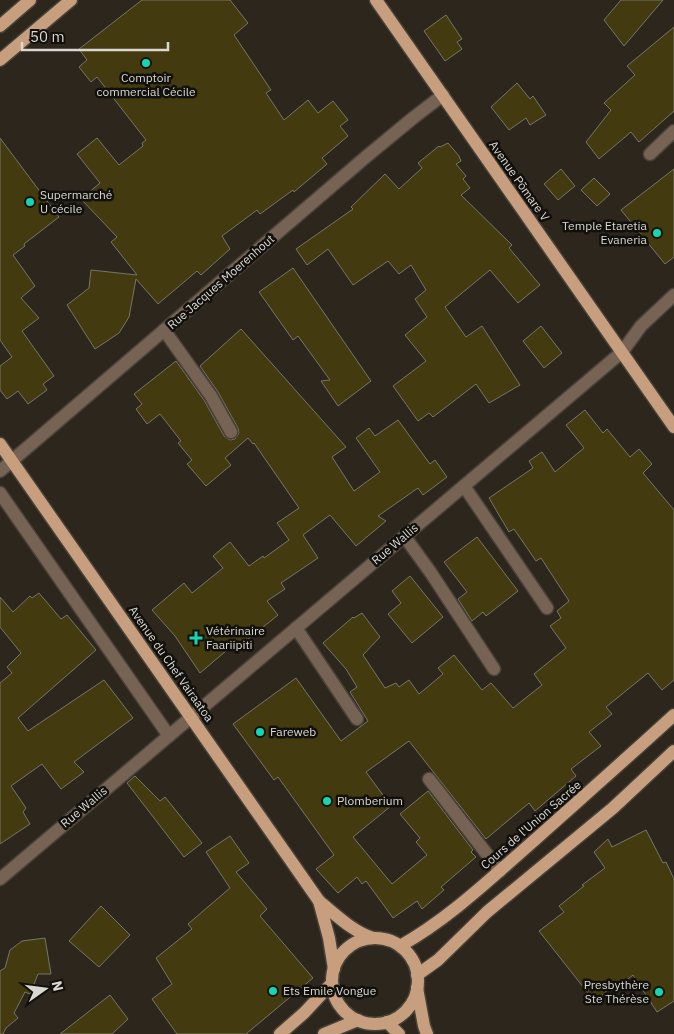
<svg xmlns="http://www.w3.org/2000/svg" width="674" height="1034" font-family="'IBM Plex Sans',sans-serif">
	<style>
		.building { fill: #433b0f; stroke: #777569 }
		.lines { fill: none; stroke-linecap: round; stroke-linejoin: round }
		.minor-casing { stroke: #48423a; stroke-width: 15 }
		.major-casing { stroke: #48423a; stroke-width: 15 }
		.minor { stroke: #776353; stroke-width: 12 }
		.major { stroke: #c89f7e; stroke-width: 12 }
		.poi-dot { fill: #16d5b3; stroke: #12100c; stroke-width: 2 }
		.labels { text-anchor: middle; stroke-width: 5; stroke-linejoin: round; paint-order: stroke }
		.poi-label { font-size: 12px; fill: #dbd8d2; stroke: #12100c; text-anchor: start }
		.street-label { font-size: 12px; fill: #dbd8d2; stroke: #12100c }
	</style>
	<rect width="100%" height="100%" fill="#2c261d"/>
	<g class="building">
		<polygon points="142,0 230,0 248,23 234,35 271,90 266,93 284,120 308,100 318,113 333,101 348,120 340,126 348,136 322,158 327,164 294,192 293,190 260,214 257,210 222,236 230,249 201,275 197,271 158,304 136,279 129,317 119,333 95,349 67,305 89,288 91,270 137,275 111,242 117,237 81,199 100,183 77,154 97,138 119,165 143,146 142,143 146,140 97,77 91,82 79,67 87,60 79,49"/>
		<polygon points="621,0 663,0 624,46 604,20"/>
		<polygon points="446,15 462,39 457,42 462,49 445,61 424,31"/>
		<polygon points="674,27 674,111 639,142 631,132 599,159 586,142 611,110 604,103 635,75 627,66"/>
		<polygon points="517,83 530,99 533,96 546,115 530,125 526,118 509,130 491,107"/>
		<polygon points="0,138 59,217 24,244 25,246 13,255 35,286 21,298 39,318 22,331 54,376 43,384 47,390 28,404 18,391 7,399 0,390 0,366 12,357 0,340"/>
		<polygon points="448,143 459,156 461,161 456,164 466,176 463,179 470,188 461,195 512,245 509,248 540,285 518,303 490,270 445,307 466,337 482,326 520,385 489,403 476,384 433,417 429,413 418,421 393,386 426,361 405,335 427,317 415,299 426,290 411,265 399,274 388,261 353,285 328,249 307,265 296,249 353,209 351,207 385,174 399,189 422,168 418,163 439,146 440,147"/>
		<polygon points="561,169 575,186 558,200 544,184"/>
		<polygon points="674,169 674,257 665,264 621,210"/>
		<polygon points="594,178 610,194 597,206 581,190"/>
		<polygon points="293,268 371,381 338,406 321,381 330,380 298,336 293,340 259,292"/>
		<polygon points="541,326 562,353 544,368 523,341"/>
		<polygon points="241,329 346,447 332,457 354,491 380,472 356,438 369,428 375,436 398,420 430,464 435,460 447,477 423,495 418,488 378,516 386,521 356,546 330,515 303,535 318,558 281,583 285,589 267,601 278,615 236,649 233,645 200,673 175,636 152,610 184,583 192,593 223,568 213,556 230,542 249,566 263,556 264,558 289,540 277,523 299,508 254,443 253,444 248,438 225,458 231,465 206,486 187,464 192,460 178,443 181,441 160,414 147,424 136,409 142,404 134,394 176,361 204,400 224,436 230,440 235,439 239,433 238,428 218,392 200,366"/>
		<polygon points="585,410 603,433 607,429 630,457 639,449 652,464 643,473 674,510 674,680 662,690 648,673 606,707 612,714 589,732 601,746 571,769 576,776 535,811 529,803 486,839 409,741 366,772 391,806 353,837 392,884 427,855 416,842 420,838 400,814 428,791 473,850 471,852 476,857 441,887 444,890 422,909 417,901 393,918 366,881 362,884 357,877 338,893 316,869 334,855 278,777 274,780 233,724 296,678 341,741 368,721 350,692 357,687 346,669 323,643 353,617 354,618 362,613 380,637 363,655 385,688 396,683 399,687 409,680 419,694 443,674 438,668 454,655 482,690 491,683 513,708 542,685 534,674 566,648 550,626 561,618 557,611 569,601 541,558 536,561 514,529 509,532 489,498 533,468 529,461 542,452 555,472 584,448 566,425"/>
		<polygon points="477,537 518,591 486,616 483,612 472,621 458,599 467,592 444,562"/>
		<polygon points="410,576 443,617 412,643 388,614 401,603 392,591"/>
		<polygon points="39,593 61,619 67,615 96,650 18,718 28,731 104,680 133,718 74,762 84,772 61,789 42,764 11,786 26,808 23,812 30,824 0,844 0,683 12,673 7,667 21,653 0,627 0,597 13,612 30,596 32,598"/>
		<polygon points="135,776 160,801 165,797 202,843 184,857 127,783"/>
		<polygon points="646,830 663,863 666,862 674,879 674,1001 657,1012 633,975 619,986 616,982 595,1002 539,931 564,912 559,906 584,886 582,885 605,868 594,852 608,839 612,847"/>
		<polygon points="230,836 249,863 236,872 267,909 260,916 313,978 246,1034 177,1034 152,999 172,984 156,958 192,929 188,924 230,888 206,852"/>
		<polygon points="101,906 130,935 99,967 69,941"/>
		<polygon points="45,938 51,974 38,974 30,994 25,992 14,1013 18,1018 6,1028 3,1034 0,1034 0,971 5,968 10,950 22,941"/>
		<polygon points="110,995 128,1019 112,1034 60,1034"/>
	</g>
	<g class="lines">
		<defs>
			<g id="minor">
				<polyline points="650,154 674,131"/>
				<polyline points="164,330 211,396 231,432"/>
				<polyline points="0,471 367,156 413,118 443,95"/>
				<polyline points="464,486 547,608"/>
				<polyline points="0,493 169,736"/>
				<polyline points="405,537 431,573 494,669"/>
				<polyline points="296,628 357,719"/>
				<polyline points="429,779 500,871"/>
				<polyline points="0,879 622,352 641,326 674,295"/>
			</g>
			<g id="major">
				<polyline points="376,0 674,427"/>
				<polyline points="0,26 30,0"/>
				<polyline points="0,60 71,0"/>
				<path d="M 0,444 L 319,901 C 336,915 352,931 373,938"/>
				<polyline points="319,901 329,938 334,969"/>
				<circle cx="375" cy="981" r="43"/>
				<path d="M 400,946 C 447,920 488,881 529,845 C 577,802 626,759 674,715"/>
				<polyline points="417,975 438,960 487,912 613,808 674,751"/>
				<polyline points="417,988 424,1026 427,1034"/>
				<polyline points="387,1022 399,1034"/>
				<polyline points="280,1034 304,1013 332,983"/>
				<polyline points="324,1034 358,1020"/>
			</g>
		</defs>
		<use href="#minor" class="minor-casing"/>
		<use href="#major" class="major-casing"/>
		<use href="#minor" class="minor"/>
		<use href="#major" class="major"/>
	</g>
	<g class="poi-dot">
		<circle cx="146" cy="63" r="5"/>
		<circle cx="30" cy="202" r="5"/>
		<circle cx="657" cy="233" r="5"/>
		<path d="M193.5 630.5h5v5h5v5h-5v5h-5v-5h-5v-5h5z"/>
		<circle cx="260" cy="732" r="5"/>
		<circle cx="327" cy="801" r="5"/>
		<circle cx="273" cy="991" r="5"/>
		<circle cx="659" cy="992" r="5"/>
	</g>
	<g class="labels">
		<g class="poi-label">
			<text x="146" y="82" text-anchor="middle">Comptoir<tspan x="146" dy="14">commercial Cécile</tspan></text>
			<text x="40" y="199">Supermarché<tspan x="40" dy="14">U cécile</tspan></text>
			<text x="647" y="230" text-anchor="end">Temple Etaretia<tspan x="647" dy="14">Evaneria</tspan></text>
			<text x="206" y="635">Vétérinaire<tspan x="206" dy="14">Faariipiti</tspan></text>
			<text x="270" y="736">Fareweb</text>
			<text x="337" y="805">Plomberium</text>
			<text x="649" y="989" text-anchor="end">Presbythère<tspan x="649" dy="14">Ste Thérèse</tspan></text>
			<text x="283" y="995">Ets Emile Vongue</text>
		</g>
		<g class="street-label">
			<text transform="translate(519 181) rotate(55)" y="4">Avenue Pōmare V</text>
			<text transform="translate(221 282) rotate(-41)" y="4">Rue Jacques Moerenhout</text>
			<text transform="translate(395 544) rotate(-40)" y="4">Rue Wallis</text>
			<text transform="translate(171 664) rotate(55)" y="4">Avenue du Chef Vairaatoa</text>
			<text transform="translate(84 807) rotate(-40)" y="4">Rue Wallis</text>
			<text transform="translate(531 825) rotate(-41)" y="4">Cours de l'Union Sacrée</text>
		</g>
	</g>
	<g transform="translate(45 989) rotate(76)" stroke="#12100c" stroke-width="4" paint-order="stroke">
	<path d="M0-4L9 19L0 12L-9 19Z" fill="#dbd8d2"/>
	<text y="-8" font-size="14" font-weight="bold" text-anchor="middle" fill="#dbd8d2">N</text>
	</g>
	<path d="M22 42v8h146v-8" fill="none" stroke="#dbd8d2" stroke-width="2.5"/>
	<text x="30" y="42" font-size="15" fill="#dbd8d2" stroke="#12100c" stroke-width="4" paint-order="stroke">50 m</text>
</svg>
